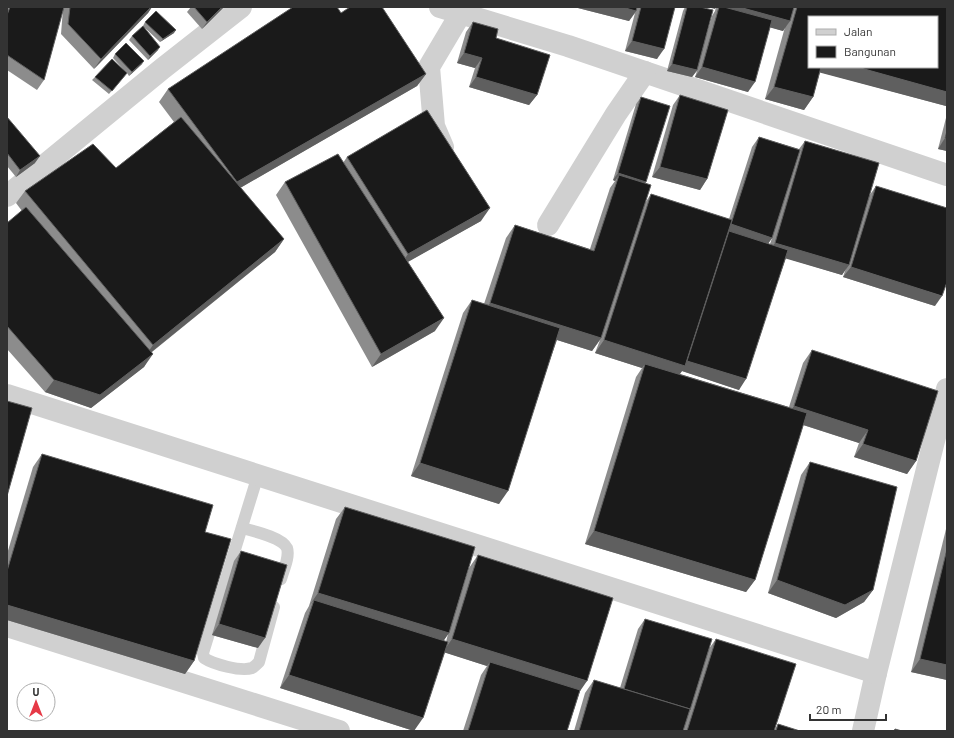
<svg xmlns="http://www.w3.org/2000/svg" width="954" height="738" font-family="Barlow,sans-serif">
	<style>
		.lines { fill: none; stroke-linecap: round; stroke-linejoin: round }
		.service { stroke: #d0d0d0; stroke-width: 12 }
		.minor { stroke: #d0d0d0; stroke-width: 22 }
		.wall { fill: #8c8c8c; fill-rule: evenodd }
		.shaded-wall { fill: #5f5f5f }
		.building { fill: #1a1a1a; stroke: #5f5f5f }
	</style>
	<rect width="100%" height="100%" fill="#fff"/>
	<g class="lines">
		<g class="service">
			<path d="M 258,475 L 203,653 L 204,658 C 213,664 241,672 252,668 C 254,667 257,664 259,662 L 274,607"/>
			<path d="M 242,528 C 253,531 282,537 287,548 C 290,557 283,571 281,579"/>
		</g>
		<g class="minor">
			<polyline points="440,7 568,46 947,175"/>
			<polyline points="443,147 434,126 429,67 461,13"/>
			<polyline points="7,196 162,69 241,7"/>
			<polyline points="548,225 616,114 645,72"/>
			<polyline points="7,395 876,673 863,731"/>
			<polyline points="7,626 339,731"/>
			<polyline points="876,673 947,389"/>
		</g>
	</g>
	<g class="wall">
		<polygon points="8,7 152,7 148,13 94,69 61,34 63,9 44,80 37,90 7,70 7,9"/>
		<polygon points="191,7 224,7 202,29 187,12"/>
		<polygon points="574,7 675,7 657,59 625,51 635,13 629,21"/>
		<polygon points="685,7 700,7 702,50 712,16 715,11 716,7 947,7 946,106 820,72 813,97 804,110 765,99 785,27 783,31 770,27 748,92 695,77 697,71 692,77 667,71 683,11"/>
		<polygon points="341,13 426,74 417,86 240,188 284,239 275,252 152,352 144,367 91,408 45,392 7,349 7,223 22,211 16,203 25,191 116,168 174,122 159,102 168,89"/>
		<polygon points="145,22 174,33 160,42 144,27 158,50 148,60 129,40 132,36 143,26"/>
		<polygon points="473,22 496,38 537,95 529,105 469,87 475,68 457,63 466,32"/>
		<polygon points="115,54 142,64 129,76 127,73 109,94 92,80 95,77 126,72 113,58"/>
		<polygon points="680,95 707,179 700,190 652,177 673,105"/>
		<path d="M 641,97 L 645,183 L 645,203 L 651,194 L 729,219 L 752,147 L 759,137 L 799,149 L 805,141 L 869,196 L 876,186 L 935,306 L 843,277 L 846,268 L 842,275 L 786,258 L 739,390 L 682,371 L 680,374 L 789,407 L 803,363 L 812,350 L 916,461 L 907,474 L 854,457 L 859,443 L 803,425 L 755,580 L 746,592 L 585,544 L 636,377 L 642,368 L 595,353 L 600,340 L 592,351 L 557,340 L 499,504 L 411,476 L 463,313 L 472,300 L 484,304 L 506,238 L 515,225 L 590,249 L 610,188 L 615,181 L 613,180 L 636,104 ZM 772,238 L 770,244 L 768,244 Z"/>
		<polygon points="947,114 947,151 938,149"/>
		<polygon points="7,117 35,163 16,177 7,166"/>
		<polygon points="347,157 481,221 407,262 435,331 372,367 276,195 285,182 343,163"/>
		<polygon points="42,454 205,532 194,661 185,674 7,620 7,554 33,467"/>
		<polygon points="810,462 873,590 864,602 836,618 768,593 801,475"/>
		<path d="M 345,507 L 453,619 L 469,568 L 478,555 L 580,691 L 567,731 L 463,731 L 481,675 L 487,666 L 444,652 L 414,731 L 280,688 L 305,613 L 309,606 L 336,519 ZM 448,634 L 446,642 L 443,641 Z"/>
		<polygon points="947,525 947,680 911,672"/>
		<polygon points="241,551 258,648 212,635 234,561"/>
		<polygon points="645,619 708,650 716,639 775,729 778,724 800,731 574,731 585,693 594,680 620,688 638,629"/>
	</g>
	<g class="shaded-wall">
		<polygon points="151,7 152,7 148,13 94,69 101,59"/>
		<polygon points="222,7 224,7 202,29 207,22"/>
		<polygon points="574,7 622,7 636,11 629,21"/>
		<polygon points="707,7 716,7 715,9"/>
		<polygon points="719,7 739,7 790,21 783,31 717,13"/>
		<polygon points="176,30 174,33 160,42 163,39"/>
		<polygon points="632,41 664,49 657,59 625,51"/>
		<polygon points="160,47 158,50 148,60 150,56"/>
		<polygon points="464,53 482,58 475,68 457,63"/>
		<polygon points="144,61 142,64 129,76 132,72"/>
		<polygon points="672,64 697,70 692,77 667,71"/>
		<polygon points="702,67 755,82 748,92 695,77"/>
		<polygon points="817,67 857,67 947,92 947,105 946,106 814,71"/>
		<polygon points="426,74 417,86 228,195 237,182"/>
		<polygon points="476,77 537,95 529,105 469,87"/>
		<polygon points="774,87 813,97 804,110 765,99"/>
		<polygon points="945,138 947,139 947,151 938,149"/>
		<polygon points="40,156 35,163 16,177 20,170"/>
		<polygon points="660,167 707,179 700,190 652,177"/>
		<polygon points="618,173 646,182 642,189 619,175 615,181 613,180"/>
		<polygon points="490,208 481,221 399,267 408,254"/>
		<polygon points="731,224 772,238 765,248 726,235"/>
		<polygon points="284,239 275,252 144,358 153,345"/>
		<polygon points="775,243 849,265 842,275 767,253"/>
		<polygon points="851,267 942,296 935,306 843,277"/>
		<polygon points="490,303 601,338 592,351 481,316"/>
		<polygon points="444,318 435,331 372,367 381,354"/>
		<polygon points="604,340 687,361 746,379 739,390 682,371 676,379 645,364 642,368 595,353"/>
		<polygon points="153,354 144,367 91,408 45,392 54,380"/>
		<polygon points="794,406 868,430 859,443 785,419"/>
		<polygon points="863,444 916,461 907,474 854,457"/>
		<polygon points="420,463 508,491 499,504 411,476"/>
		<polygon points="594,531 755,580 746,592 585,544"/>
		<polygon points="777,580 873,590 864,602 836,618 768,593"/>
		<polygon points="318,593 449,633 440,646 314,600 309,606"/>
		<polygon points="7,605 194,661 185,674 7,620"/>
		<polygon points="219,624 265,638 258,648 212,635"/>
		<polygon points="452,639 587,681 578,694 490,662 487,666 443,652"/>
		<polygon points="920,659 947,665 947,680 911,672"/>
		<polygon points="289,675 423,718 414,731 280,688"/>
	</g>
	<g class="building">
		<polygon points="10,7 64,7 44,80 7,55 7,15"/>
		<polygon points="70,7 151,7 101,59 68,24"/>
		<polygon points="194,7 222,7 207,22"/>
		<polygon points="293,7 337,7 341,13 350,7 382,7 426,74 237,182 168,89"/>
		<polygon points="622,7 637,7 636,11"/>
		<polygon points="641,7 675,7 664,49 632,41"/>
		<polygon points="687,7 700,7 713,10 697,70 672,64"/>
		<polygon points="719,7 724,7 772,20 755,82 702,67"/>
		<polygon points="739,7 794,7 790,21"/>
		<polygon points="797,7 947,7 947,92 857,67 937,67 937,17 809,17 809,67 821,67 813,97 774,87"/>
		<polygon points="156,11 176,30 163,39 145,22"/>
		<polygon points="473,22 498,29 496,38 550,55 537,95 476,77 482,58 464,53"/>
		<polygon points="143,26 160,47 150,56 132,36"/>
		<polygon points="126,43 144,61 132,72 115,54"/>
		<polygon points="112,59 127,73 112,91 95,77"/>
		<polygon points="680,95 728,110 707,179 660,167"/>
		<polygon points="641,97 670,106 646,182 618,173"/>
		<polygon points="427,110 490,208 408,254 347,157"/>
		<polygon points="7,117 40,156 20,170 7,153"/>
		<polygon points="181,117 284,239 153,345 25,191 93,144 116,168"/>
		<polygon points="947,131 947,139 945,138"/>
		<polygon points="759,137 800,150 772,238 731,224"/>
		<polygon points="805,141 879,163 849,265 775,243"/>
		<polygon points="338,154 444,318 381,354 285,182"/>
		<polygon points="619,175 651,185 601,338 490,303 515,225 594,251"/>
		<polygon points="876,186 947,208 947,282 942,296 851,267"/>
		<polygon points="651,194 732,220 685,366 604,340"/>
		<polygon points="26,207 153,354 100,395 54,380 7,326 7,223"/>
		<polygon points="729,231 788,250 746,379 687,361"/>
		<polygon points="472,300 560,328 508,491 420,463"/>
		<polygon points="812,350 938,391 916,461 863,444 868,430 794,406"/>
		<polygon points="645,364 807,413 755,580 594,531"/>
		<polygon points="7,401 32,408 7,496"/>
		<polygon points="42,454 213,505 205,532 231,539 194,661 7,605 7,571"/>
		<polygon points="810,462 897,487 873,590 845,605 777,580"/>
		<polygon points="345,507 475,547 449,633 318,593"/>
		<polygon points="947,549 947,665 920,659"/>
		<polygon points="241,551 287,565 265,638 219,624"/>
		<polygon points="478,555 613,598 587,681 452,639"/>
		<polygon points="314,600 448,642 423,718 289,675"/>
		<polygon points="645,619 712,639 690,710 689,709 690,709 624,689"/>
		<polygon points="716,639 796,664 774,731 687,731"/>
		<polygon points="490,662 580,690 567,731 468,731"/>
		<polygon points="594,680 690,709 683,731 579,731"/>
		<polygon points="778,724 800,731 776,731"/>
		<polygon points="895,729 902,731 894,731"/>
	</g>
	<rect width="954" height="738" fill="none" stroke="#333333" stroke-width="16"/>
	<rect x="808" y="16" width="130" height="52" fill="#ffffff" stroke="#adadad"/>
	<rect x="816" y="29" width="20" height="6" fill="#d0d0d0" stroke="#adadad"/>
	<text x="844" y="36" font-size="12" fill="#333333">Jalan</text>
	<rect x="816" y="46" width="20" height="12" fill="#1a1a1a" stroke="#adadad"/>
	<text x="844" y="56" font-size="12" fill="#333333">Bangunan</text>
	<g transform="translate(36 702)"><circle r="19" fill="#ffffff" stroke="#adadad"/>
	<path d="M0-3L7 15L0 10L-7 15Z" fill="#e63946"/>
	<text y="-6" font-size="11" font-weight="bold" text-anchor="middle" fill="#333333">U</text>
	</g>
	<path d="M810 714v6h76v-6" fill="none" stroke="#333333" stroke-width="2"/>
	<text x="816" y="714" font-size="12" fill="#333333" stroke="#ffffff" stroke-width="3" paint-order="stroke">20 m</text>
</svg>
